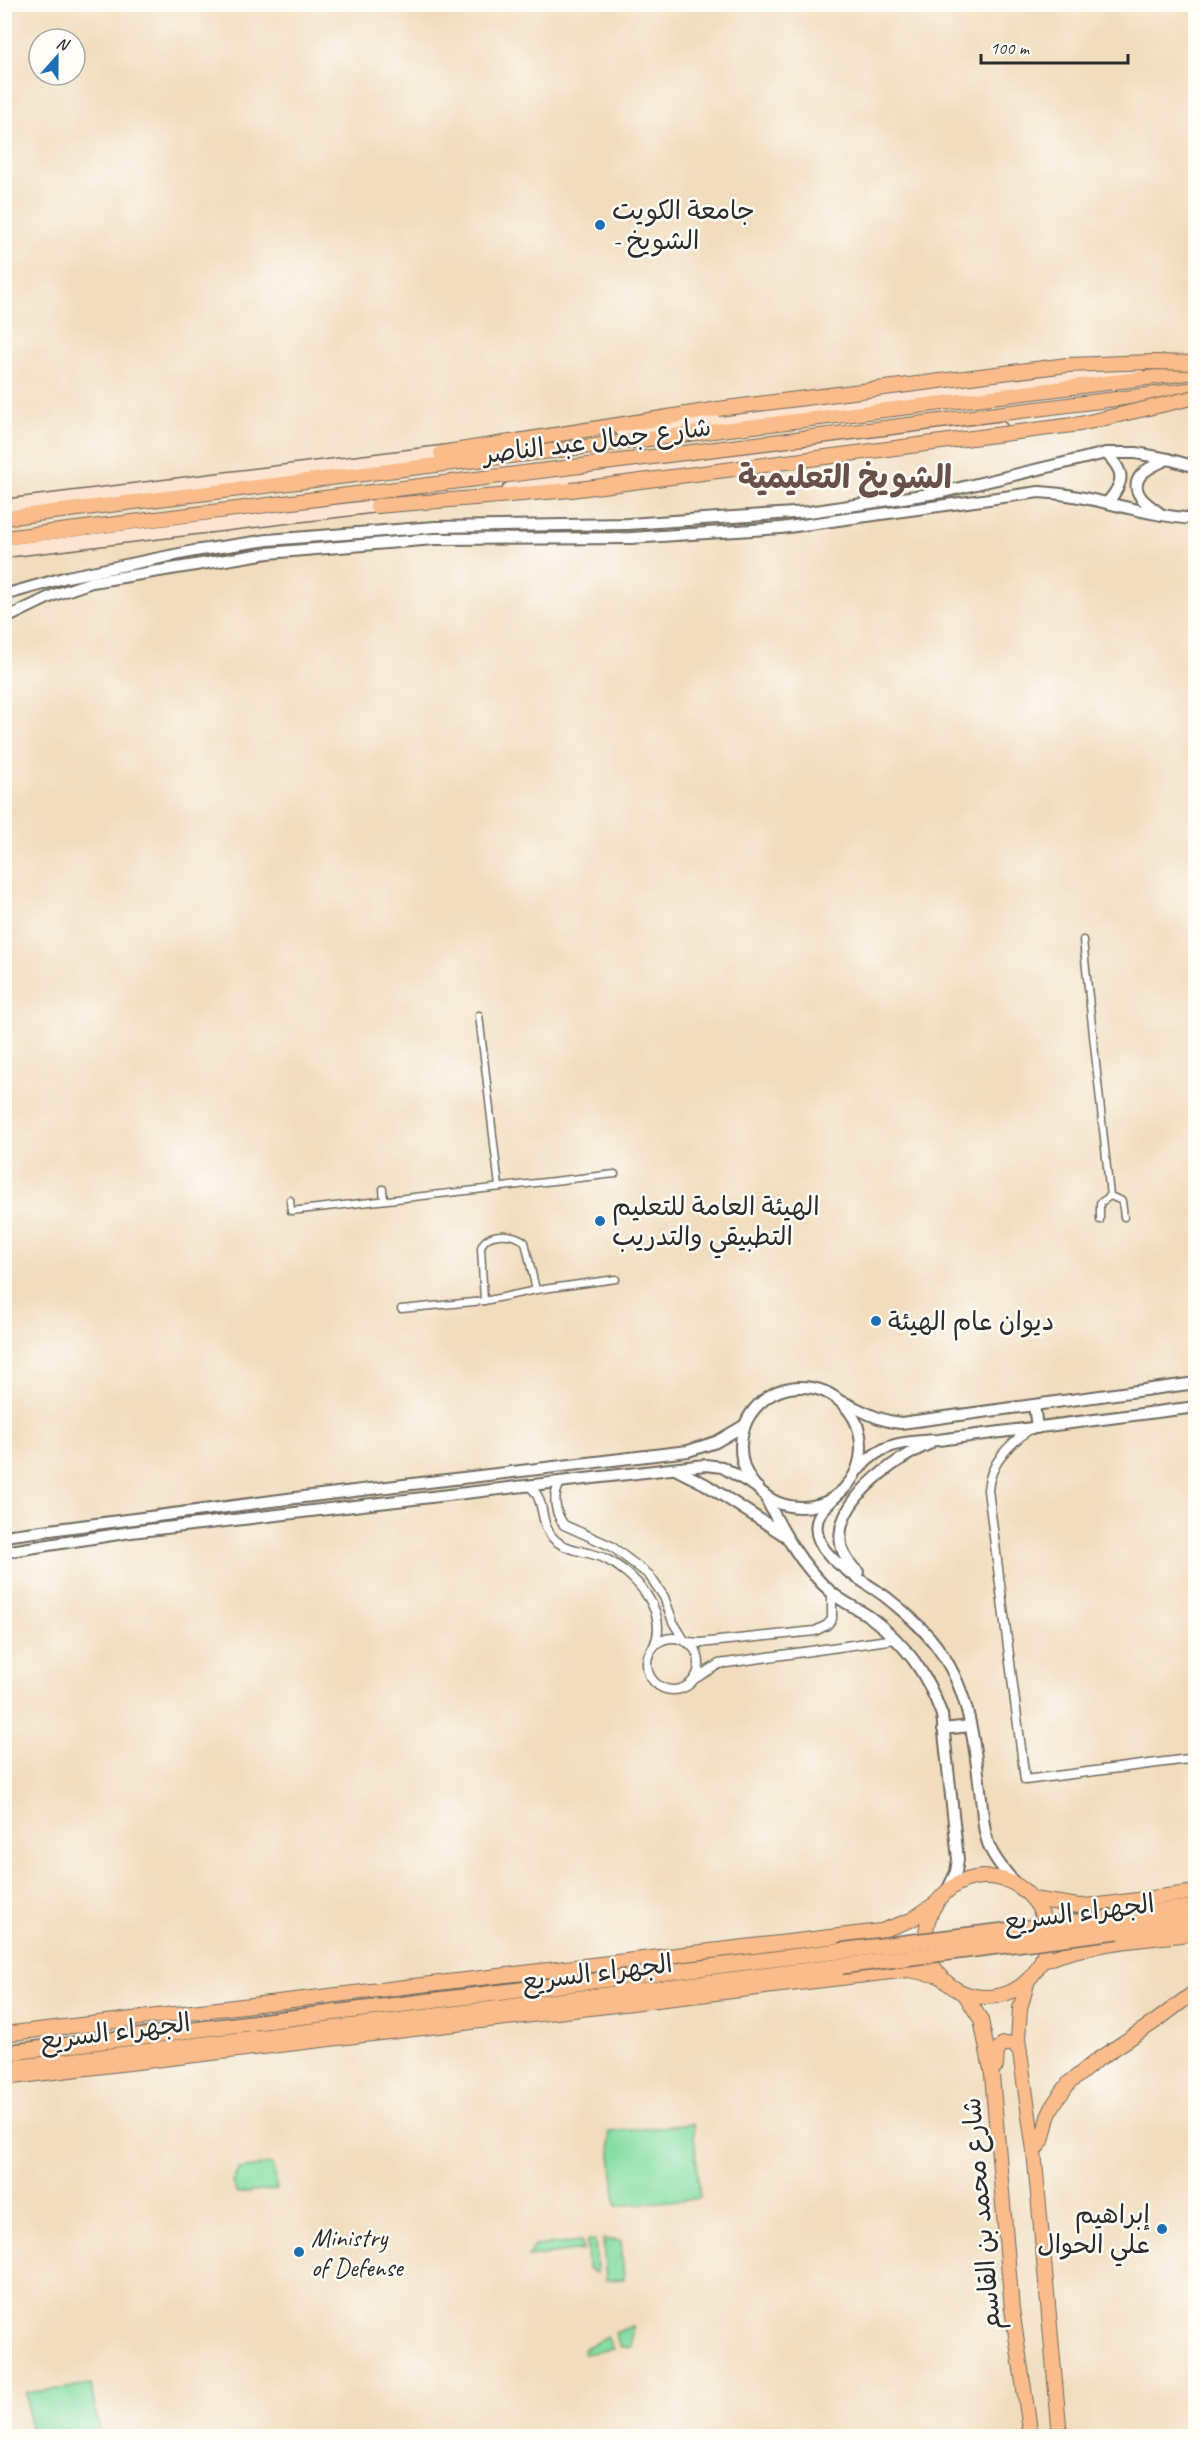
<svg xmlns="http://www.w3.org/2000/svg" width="1200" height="2441" font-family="Caveat,'Playpen Sans Arabic',sans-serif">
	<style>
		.grass { fill: url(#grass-tufts); stroke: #588467; stroke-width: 1.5 }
		.park { fill: #85dea3; stroke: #588467; stroke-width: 1.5 }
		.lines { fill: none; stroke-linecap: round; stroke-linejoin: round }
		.pedestrian-casing { stroke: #70695e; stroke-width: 9 }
		.minor-casing { stroke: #70695e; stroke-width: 11 }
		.tertiary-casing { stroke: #70695e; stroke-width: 14 }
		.secondary-casing { stroke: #70695e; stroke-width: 15 }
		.primary-casing { stroke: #70695e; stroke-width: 16 }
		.trunk-casing { stroke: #70695e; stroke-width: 16 }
		.motorway-casing { stroke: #70695e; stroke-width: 18 }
		.pedestrian { stroke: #fff; stroke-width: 6 }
		.minor { stroke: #fff; stroke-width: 8 }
		.tertiary { stroke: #fff; stroke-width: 10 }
		.secondary { stroke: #fde4d0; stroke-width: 12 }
		.primary { stroke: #f9bc8a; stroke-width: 14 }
		.trunk { stroke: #f9bc8a; stroke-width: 14 }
		.motorway { stroke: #f9bc8a; stroke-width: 15 }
		.trunk-bridge-casing { stroke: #70695e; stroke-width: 16; stroke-linecap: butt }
		.motorway-bridge-casing { stroke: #70695e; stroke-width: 18; stroke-linecap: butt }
		.trunk-bridge { stroke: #f9bc8a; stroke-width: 14 }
		.motorway-bridge { stroke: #f9bc8a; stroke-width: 15 }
		.poi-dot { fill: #1f6fb2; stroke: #fdfcf7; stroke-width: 2 }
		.labels { text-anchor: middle; stroke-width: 5; stroke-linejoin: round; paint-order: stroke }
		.poi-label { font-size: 26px; fill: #2b2b2b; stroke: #fdfcf7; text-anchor: start }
		.street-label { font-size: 26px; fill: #2b2b2b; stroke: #fdfcf7 }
		.district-label { font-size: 32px; font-weight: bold; fill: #695049; stroke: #fdfcf7 }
	</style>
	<defs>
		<pattern id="grass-tufts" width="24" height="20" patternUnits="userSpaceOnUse" patternTransform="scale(1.5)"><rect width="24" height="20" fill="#85dea3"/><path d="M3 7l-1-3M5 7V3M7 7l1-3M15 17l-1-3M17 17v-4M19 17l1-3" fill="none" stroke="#73bf8c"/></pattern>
	</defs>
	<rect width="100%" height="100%" fill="#fdfcf7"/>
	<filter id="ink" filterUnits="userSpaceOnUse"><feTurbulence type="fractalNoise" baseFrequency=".0167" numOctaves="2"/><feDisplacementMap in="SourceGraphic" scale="12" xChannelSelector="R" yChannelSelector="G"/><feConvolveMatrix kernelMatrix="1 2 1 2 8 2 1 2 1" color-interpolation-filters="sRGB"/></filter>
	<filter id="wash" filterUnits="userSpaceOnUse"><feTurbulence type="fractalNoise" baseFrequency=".008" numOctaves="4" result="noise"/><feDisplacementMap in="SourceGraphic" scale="24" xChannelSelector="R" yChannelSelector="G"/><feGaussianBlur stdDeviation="1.35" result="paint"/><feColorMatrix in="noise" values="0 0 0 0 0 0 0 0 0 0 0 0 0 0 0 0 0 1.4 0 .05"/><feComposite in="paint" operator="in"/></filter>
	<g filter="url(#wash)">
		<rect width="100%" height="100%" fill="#f1ddbd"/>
		<g class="grass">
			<polygon points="603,2239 621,2241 624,2279 606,2280"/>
			<polygon points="587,2240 595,2241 597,2273 588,2269"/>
			<polygon points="581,2242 583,2250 528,2257 534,2246"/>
			<polygon points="632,2326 631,2347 620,2348 615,2333"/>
			<polygon points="607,2337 613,2349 584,2354 583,2349"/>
		</g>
		<g class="park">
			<polygon points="693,2124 700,2198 616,2206 609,2132"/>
			<polygon points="272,2164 277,2189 237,2194 232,2182 239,2169"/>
			<polygon points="91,2385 100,2436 31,2436 26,2393"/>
		</g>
	</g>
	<g filter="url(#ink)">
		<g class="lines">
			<defs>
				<g id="pedestrian">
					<polyline points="1083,940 1110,1196"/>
					<polyline points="479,1015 499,1187"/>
					<polyline points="383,1189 384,1200"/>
					<polyline points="290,1200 291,1211 615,1174"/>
					<polyline points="1100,1220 1100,1203 1110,1196 1122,1201 1124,1217"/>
					<path d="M 484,1301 L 481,1248 C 485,1231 514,1232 525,1242 L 536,1290"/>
					<polyline points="401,1309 484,1301 536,1290 616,1279"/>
				</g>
				<g id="minor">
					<path d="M 1031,1428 C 1010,1444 990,1462 988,1490 L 1025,1780 L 1196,1758"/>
					<path d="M 560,1483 C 552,1496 555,1513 564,1525 L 611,1546 L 649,1575 L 664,1597 L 673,1622 L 684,1640"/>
					<path d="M 528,1485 C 547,1498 538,1522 553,1538 C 565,1551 588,1551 604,1558 C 633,1572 670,1610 654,1646"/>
					<circle cx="673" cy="1664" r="26"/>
					<polyline points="686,1642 700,1643 815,1631 827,1625 832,1619 832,1593"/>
					<polyline points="696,1678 719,1664 895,1639"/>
				</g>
				<g id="tertiary">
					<path d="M 1106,453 C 1125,472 1125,481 1108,502"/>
					<path d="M 1162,515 C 1156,510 1144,503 1140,496 C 1127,476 1154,465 1168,459"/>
					<polyline points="4,595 67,577 194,551 268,540 435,527 628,524 809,512 943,492 1106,453 1136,453 1168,459 1196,467"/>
					<path d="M 4,619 L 54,595 L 92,582 L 268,553 L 434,539 L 631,538 L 781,528 L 1039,492 C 1095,495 1141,516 1196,519"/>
					<circle cx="801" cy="1447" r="60"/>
					<path d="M 843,1402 C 863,1411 879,1421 901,1423 L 1196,1383"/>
					<polyline points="1034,1405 1037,1428"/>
					<polyline points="675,1469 705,1484 784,1535"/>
					<path d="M 859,1469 C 881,1442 905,1442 938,1440 L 1196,1407"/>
					<path d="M 764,1494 C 781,1529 801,1566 831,1592 C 842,1602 857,1608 870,1617 C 907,1645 926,1672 942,1715 L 958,1859 L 956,1872 L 947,1891"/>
					<path d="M 837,1495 C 832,1501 822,1509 819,1516 C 803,1553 866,1581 887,1598 C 907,1614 928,1632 942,1654 C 971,1696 975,1749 981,1798 C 983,1814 983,1833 990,1848 C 996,1862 1007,1873 1016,1885"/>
					<polyline points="4,1536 295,1498 688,1451 716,1442 745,1425"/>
					<polyline points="4,1552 131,1532 705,1465 722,1467 758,1488"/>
					<path d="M 858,1572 C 804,1523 887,1462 929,1444"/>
					<polyline points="943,1729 970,1726"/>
				</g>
				<g id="secondary">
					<polyline points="622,431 1138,368"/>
					<polyline points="509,489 1001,428"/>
					<polyline points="4,506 450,451"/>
					<polyline points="4,551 385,505"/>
				</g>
				<g id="primary">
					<circle cx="986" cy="1937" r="60"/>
					<polyline points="1033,1899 1079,1906 1100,1905 1196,1892"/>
					<path d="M 1041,1962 C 1090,1942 1144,1940 1196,1933"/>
					<polyline points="1028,1980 1020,2009 1018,2039 1034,2151 1060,2436"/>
					<polyline points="964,1993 981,2020 992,2075 1012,2309 1031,2436"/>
					<polyline points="4,2034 881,1931 911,1920 936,1903"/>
					<polyline points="996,2066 997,2052 1003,2044 1013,2044 1020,2052"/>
					<polyline points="4,2078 908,1970 941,1976"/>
					<polyline points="1034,2151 1042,2141 1048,2117 1055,2102 1069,2083 1097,2060 1156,2021 1196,1991"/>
				</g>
				<g id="trunk">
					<polyline points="441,453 718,409"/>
					<polyline points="377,506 571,490"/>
					<polyline points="4,518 1196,372"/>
					<polyline points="4,538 1196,389"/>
				</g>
				<g id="motorway">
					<polyline points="1118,1917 1196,1907"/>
					<polyline points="1118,1931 1196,1922"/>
					<polyline points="4,2053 839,1951"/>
					<polyline points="4,2069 842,1966"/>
				</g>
			</defs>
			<use href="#pedestrian" class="pedestrian-casing"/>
			<use href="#minor" class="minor-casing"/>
			<use href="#tertiary" class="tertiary-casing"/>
			<use href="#secondary" class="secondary-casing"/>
			<use href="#primary" class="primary-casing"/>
			<use href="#trunk" class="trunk-casing"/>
			<use href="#motorway" class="motorway-casing"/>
			<use href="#pedestrian" class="pedestrian"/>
			<use href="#minor" class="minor"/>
			<use href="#tertiary" class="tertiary"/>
			<use href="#secondary" class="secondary"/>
			<use href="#primary" class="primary"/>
			<use href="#trunk" class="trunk"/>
			<use href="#motorway" class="motorway"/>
			<defs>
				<g id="trunk-bridge">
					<polyline points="718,409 1067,365 1153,362 1196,363"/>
					<polyline points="571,490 1080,424 1196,397"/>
				</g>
				<g id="motorway-bridge">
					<polyline points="839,1951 1118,1917"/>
					<polyline points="842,1966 1118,1931"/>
				</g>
			</defs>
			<use href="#trunk-bridge" class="trunk-bridge-casing"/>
			<use href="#motorway-bridge" class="motorway-bridge-casing"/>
			<use href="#trunk-bridge" class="trunk-bridge"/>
			<use href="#motorway-bridge" class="motorway-bridge"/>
		</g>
	</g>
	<g class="poi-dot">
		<circle cx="600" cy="225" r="6"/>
		<circle cx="600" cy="1221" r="6"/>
		<circle cx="876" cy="1321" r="6"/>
		<circle cx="1162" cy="2229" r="6"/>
		<circle cx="299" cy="2252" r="6"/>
	</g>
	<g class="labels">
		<g class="poi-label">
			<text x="612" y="219">جامعة الكويت<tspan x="612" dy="30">- الشويخ</tspan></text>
			<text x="612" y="1215">الهيئة العامة للتعليم<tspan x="612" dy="30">التطبيقي والتدريب</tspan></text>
			<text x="888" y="1330">ديوان عام الهيئة</text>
			<text x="1150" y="2223" text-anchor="end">إبراهيم<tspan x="1150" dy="30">علي الحوال</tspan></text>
			<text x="311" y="2246">Ministry<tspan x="311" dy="30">of Defense</tspan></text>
		</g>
		<g class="street-label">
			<text transform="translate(597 440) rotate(-7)" y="9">شارع جمال عبد الناصر</text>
			<text transform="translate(1079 1912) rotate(-7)" y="9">الجهراء السريع</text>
			<text transform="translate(597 1972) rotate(-7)" y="9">الجهراء السريع</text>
			<text transform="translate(115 2031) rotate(-7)" y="9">الجهراء السريع</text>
			<text transform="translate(981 2214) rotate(-95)" y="9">شارع محمد بن القاسم</text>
		</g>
		<g class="district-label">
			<text x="845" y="488">الشويخ التعليمية</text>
		</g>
	</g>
	<rect width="1200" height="2441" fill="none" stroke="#fdfcf7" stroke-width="24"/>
	<g transform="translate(57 57) rotate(21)"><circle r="28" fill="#fdfcf7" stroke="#a9a8a5" stroke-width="1.5"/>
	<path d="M0-4.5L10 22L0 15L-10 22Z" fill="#1f6fb2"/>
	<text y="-9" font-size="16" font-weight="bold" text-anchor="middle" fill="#2b2b2b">N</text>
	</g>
	<path d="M981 54v9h147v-9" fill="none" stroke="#2b2b2b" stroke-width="3"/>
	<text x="990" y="54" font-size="18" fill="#2b2b2b" stroke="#fdfcf7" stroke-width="4.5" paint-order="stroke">100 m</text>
</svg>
